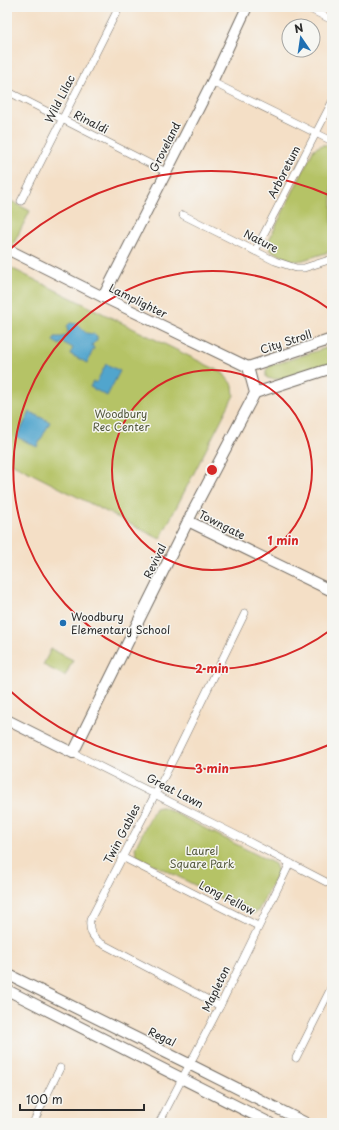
<svg xmlns="http://www.w3.org/2000/svg" width="339" height="1130" font-family="'Playpen Sans',sans-serif">
	<style>
		.green { fill: #b5c366; stroke: #707748 }
		.water { fill: #51a5cd; stroke: #3e687c }
		.lines { fill: none; stroke-linecap: round; stroke-linejoin: round }
		.street-casing { stroke: #716a61; stroke-width: 8 }
		.secondary-casing { stroke: #716a61; stroke-width: 12 }
		.street { stroke: #fff; stroke-width: 7 }
		.secondary { stroke: #fff; stroke-width: 10 }
		.ring { fill: none; stroke: #d62828; stroke-width: 2 }
		.poi-dot { fill: #1f6fb2; stroke: #f6f6f2; stroke-width: 1.5 }
		.labels { text-anchor: middle; stroke-width: 3; stroke-linejoin: round; paint-order: stroke }
		.street-label { font-size: 11px; fill: #2b2b2b; stroke: #f6f6f2 }
		.park-label { font-size: 11px; fill: #54593d; stroke: #f6f6f2 }
		.poi-label { font-size: 11px; fill: #2b2b2b; stroke: #f6f6f2; text-anchor: start }
		.centre { fill: #d62828; stroke: #f6f6f2; stroke-width: 2 }
		.ring-label { font-size: 12px; text-anchor: middle; font-weight: bold; fill: #d62828; stroke: #f6f6f2; stroke-width: 3; stroke-linejoin: round; paint-order: stroke }
	</style>
	<rect width="100%" height="100%" fill="#f6f6f2"/>
	<filter id="ink" filterUnits="userSpaceOnUse"><feTurbulence type="fractalNoise" baseFrequency=".025" numOctaves="2"/><feDisplacementMap in="SourceGraphic" scale="8" xChannelSelector="R" yChannelSelector="G"/><feConvolveMatrix kernelMatrix="1 2 1 2 8 2 1 2 1" color-interpolation-filters="sRGB"/></filter>
	<filter id="wash" filterUnits="userSpaceOnUse"><feTurbulence type="fractalNoise" baseFrequency=".012" numOctaves="4" result="noise"/><feDisplacementMap in="SourceGraphic" scale="16" xChannelSelector="R" yChannelSelector="G"/><feGaussianBlur stdDeviation="0.9" result="paint"/><feColorMatrix in="noise" values="0 0 0 0 0 0 0 0 0 0 0 0 0 0 0 0 0 1.4 0 .05"/><feComposite in="paint" operator="in"/></filter>
	<g filter="url(#wash)">
		<rect width="100%" height="100%" fill="#f4dfc6"/>
		<g class="green">
			<polygon points="322,145 327,145 332,148 332,251 303,260 296,261 290,260 270,250 269,240 314,149"/>
			<polygon points="7,199 30,211 12,247 7,245"/>
			<polygon points="7,266 223,373 233,386 234,395 160,539 7,461"/>
			<path d="M 332,346 L 332,363 C 320,367 275,385 266,377 L 266,370 L 270,366 Z"/>
			<polygon points="51,649 73,660 65,676 43,665"/>
			<polygon points="160,807 163,807 275,864 278,872 258,911 254,913 250,913 137,856 135,848 155,808"/>
		</g>
		<g class="water">
			<polygon points="70,323 77,324 86,333 94,334 97,336 97,340 92,345 94,348 87,363 70,354 73,348 62,342 60,345 53,341 55,337 63,337 68,334 67,326"/>
			<polygon points="106,364 120,371 107,396 90,387 93,381 96,383"/>
			<polygon points="30,412 50,422 37,447 17,437"/>
		</g>
	</g>
	<g filter="url(#ink)">
		<g class="lines">
			<defs>
				<g id="street">
					<polyline points="306,7 332,20"/>
					<polyline points="212,82 332,141"/>
					<polyline points="7,91 166,172"/>
					<polyline points="21,201 119,7"/>
					<polyline points="183,215 275,261 296,268 304,268 332,259"/>
					<polyline points="255,251 332,102"/>
					<polyline points="73,753 234,834 332,885"/>
					<polyline points="122,857 258,926"/>
					<path d="M 220,1006 L 99,942 C 91,935 89,930 90,920 L 176,754 L 245,613"/>
					<polyline points="296,1058 332,986"/>
					<polyline points="33,1123 60,1068"/>
					<polyline points="159,1123 220,1006 290,863"/>
				</g>
				<g id="secondary">
					<polyline points="7,249 103,297 248,367 255,393 194,509 73,753 7,720"/>
					<polyline points="103,297 212,82 247,7"/>
					<polyline points="248,367 332,339"/>
					<polyline points="255,393 332,368"/>
					<polyline points="188,521 332,591"/>
					<polyline points="7,974 189,1064 306,1123"/>
					<polyline points="7,990 270,1123"/>
				</g>
			</defs>
			<use href="#street" class="street-casing"/>
			<use href="#secondary" class="secondary-casing"/>
			<use href="#street" class="street"/>
			<use href="#secondary" class="secondary"/>
		</g>
	</g>
	<g class="ring">
		<circle cx="212" cy="470" r="100"/>
		<path d="M332 629A199 199 0 1 1 332 311"/>
		<path d="M331 744A299 299 0 0 1 8 689M8 251A299 299 0 0 1 331 196"/>
	</g>
	<circle class="poi-dot" cx="63" cy="623" r="4"/>
	<g class="labels">
		<g class="street-label">
			<text transform="translate(60 99) rotate(-63)" y="4">Wild Lilac</text>
			<text transform="translate(91 122) rotate(27)" y="4">Rinaldi</text>
			<text transform="translate(165 147) rotate(-63)" y="4">Groveland</text>
			<text transform="translate(284 172) rotate(-63)" y="4">Arboretum</text>
			<text transform="translate(261 241) rotate(27)" y="4">Nature</text>
			<text transform="translate(138 301) rotate(26)" y="4">Lamplighter</text>
			<text transform="translate(286 342) rotate(-18)" y="4">City Stroll</text>
			<text transform="translate(222 525) rotate(27)" y="4">Towngate</text>
			<text transform="translate(155 561) rotate(-64)" y="4">Revival</text>
			<text transform="translate(175 791) rotate(27)" y="4">Great Lawn</text>
			<text transform="translate(122 834) rotate(-63)" y="4">Twin Gables</text>
			<text transform="translate(227 898) rotate(27)" y="4">Long Fellow</text>
			<text transform="translate(216 989) rotate(-64)" y="4">Mapleton</text>
			<text transform="translate(162 1037) rotate(26)" y="4">Regal</text>
		</g>
		<g class="park-label">
			<text x="121" y="418">Woodbury<tspan x="121" dy="13">Rec Center</tspan></text>
			<text x="202" y="855">Laurel<tspan x="202" dy="13">Square Park</tspan></text>
		</g>
		<g class="poi-label">
			<text x="71" y="621">Woodbury<tspan x="71" dy="13">Elementary School</tspan></text>
		</g>
	</g>
	<circle cx="212" cy="470" r="6" class="centre"/>
	<g class="ring-label">
		<text x="283" y="545">1 min</text>
		<text x="212" y="673">2 min</text>
		<text x="212" y="773">3 min</text>
	</g>
	<rect width="339" height="1130" fill="none" stroke="#f6f6f2" stroke-width="24"/>
	<g transform="translate(301 38) rotate(347)"><circle r="19" fill="#f6f6f2" stroke="#a5a5a2"/>
	<path d="M0-3L7 15L0 10L-7 15Z" fill="#1f6fb2"/>
	<text y="-6" font-size="11" font-weight="bold" text-anchor="middle" fill="#2b2b2b">N</text>
	</g>
	<path d="M20 1104v6h124v-6" fill="none" stroke="#2b2b2b" stroke-width="2"/>
	<text x="26" y="1104" font-size="12" fill="#2b2b2b" stroke="#f6f6f2" stroke-width="3" paint-order="stroke">100 m</text>
</svg>
